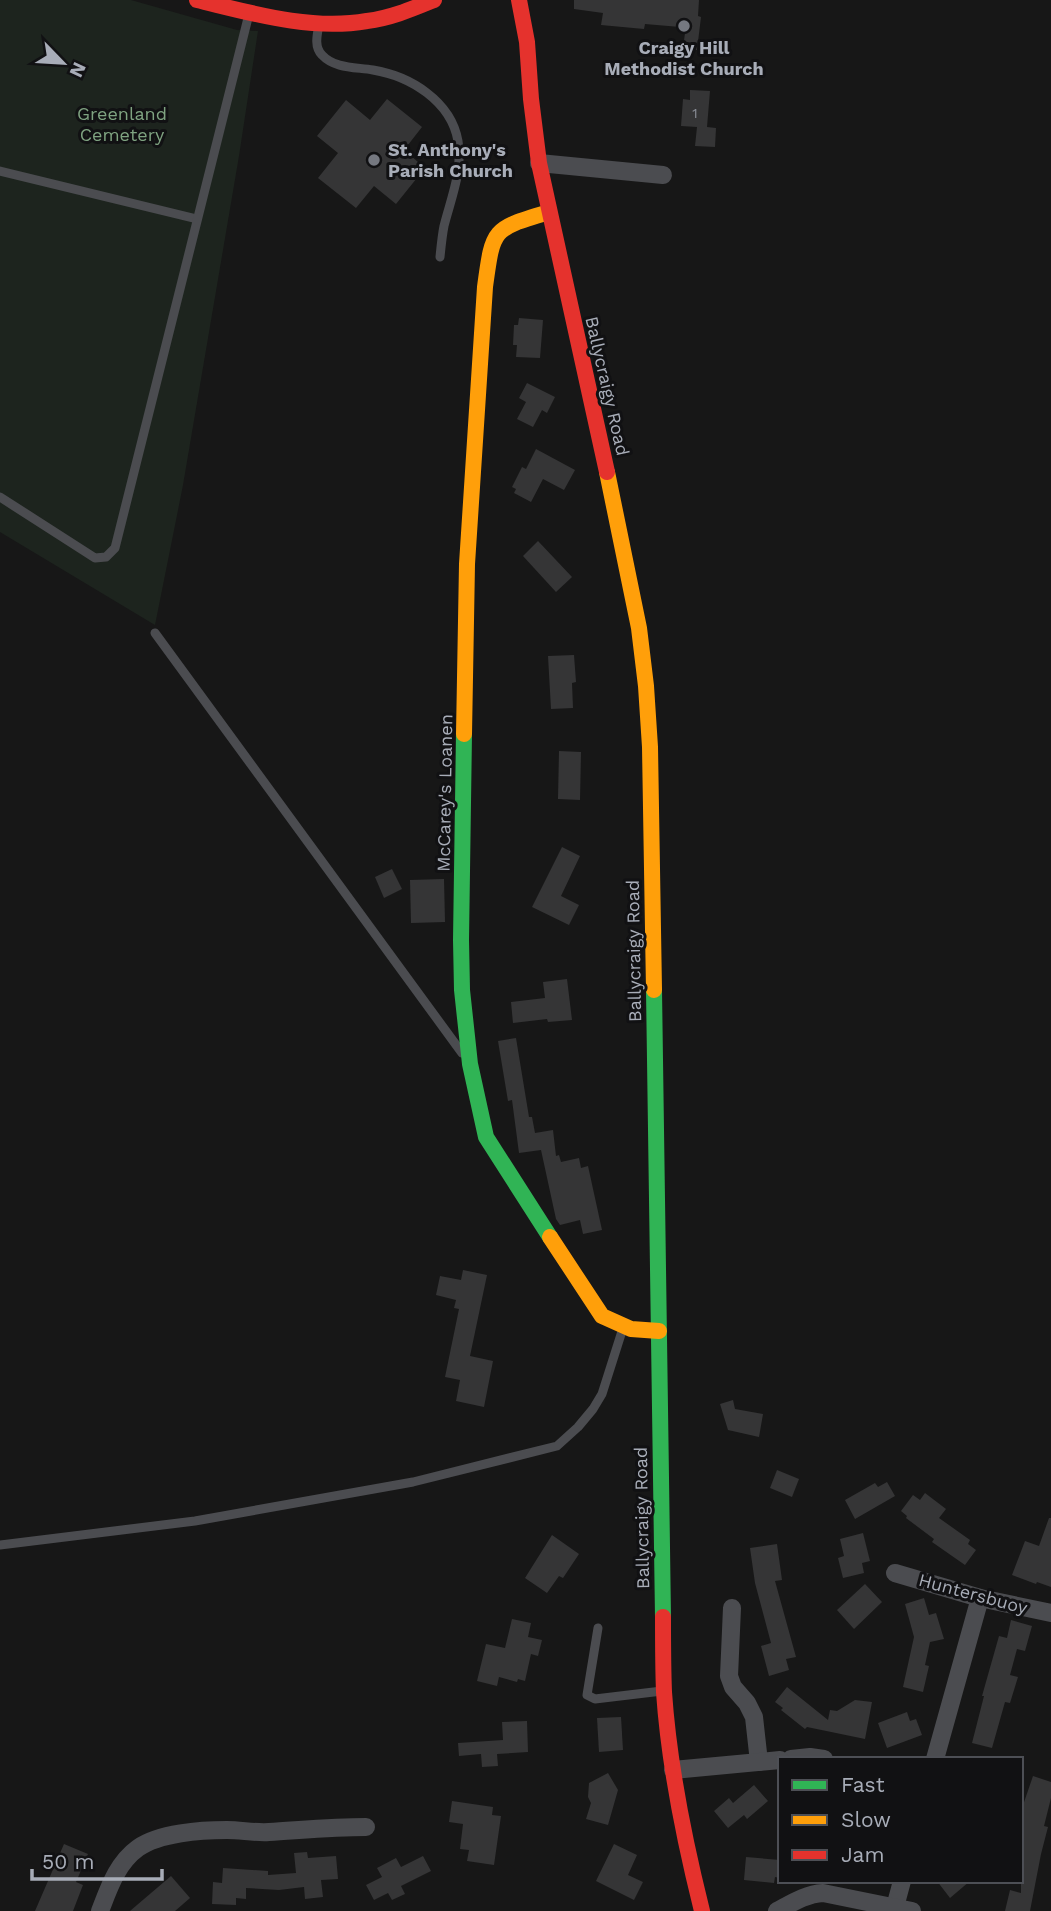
<svg xmlns="http://www.w3.org/2000/svg" width="1051" height="1911" font-family="'Work Sans',sans-serif">
	<style>
		.green { fill: #1d241e }
		.building { fill: #353536 }
		.lines { fill: none; stroke-linecap: round; stroke-linejoin: round }
		.lane { stroke: #4b4c50; stroke-width: 9 }
		.street { stroke: #4b4c50; stroke-width: 18 }
		.fast { stroke: #30b455; stroke-width: 16 }
		.slow { stroke: #ff9f0a; stroke-width: 16 }
		.jam { stroke: #e5322d; stroke-width: 16 }
		.poi-dot { fill: #757880; stroke: #111113; stroke-width: 2.5 }
		.labels { text-anchor: middle; stroke-width: 6; stroke-linejoin: round; paint-order: stroke }
		.number-label { font-size: 14px; fill: #8b8f98 }
		.poi-label { font-size: 18px; font-weight: bold; fill: #a8adb8; stroke: #111113 }
		.park-label { font-size: 18px; fill: #7fa381; stroke: #111113 }
		.street-label { font-size: 18px; fill: #a8adb8; stroke: #111113 }
	</style>
	<rect width="100%" height="100%" fill="#171717"/>
	<polygon class="green" points="0,0 131,0 237,30 258,31 239,156 183,485 155,625 0,532"/>
	<g class="building">
		<polygon points="574,0 699,0 698,16 701,17 697,50 683,48 685,33 679,32 680,27 645,24 644,29 601,25 603,13 574,9"/>
		<polygon points="690,90 710,91 707,127 716,128 715,147 695,146 697,127 681,126 683,99 690,100"/>
		<polygon points="387,99 422,127 404,150 425,168 396,204 374,186 356,208 318,178 338,153 317,136 346,100 370,120"/>
		<polygon points="519,318 543,320 540,358 516,357 517,345 513,345 514,325 518,325"/>
		<polygon points="527,383 555,397 547,413 542,410 533,427 517,419 526,402 519,398"/>
		<polygon points="536,449 575,470 564,490 543,479 531,502 514,493 516,489 512,487 522,467 526,469"/>
		<polygon points="538,541 572,577 556,592 523,556"/>
		<polygon points="574,655 576,682 572,683 573,708 551,709 548,656"/>
		<polygon points="559,751 581,752 580,800 558,799"/>
		<polygon points="562,847 580,856 561,896 579,905 569,925 532,907"/>
		<polygon points="392,869 402,889 384,898 375,877"/>
		<polygon points="444,879 445,922 411,923 410,880"/>
		<polygon points="567,979 572,1020 548,1022 547,1019 513,1023 511,1002 545,998 543,982"/>
		<polygon points="516,1038 529,1117 532,1117 535,1133 553,1130 556,1156 559,1155 561,1162 579,1158 581,1168 588,1166 602,1230 583,1234 580,1220 560,1225 556,1219 541,1150 519,1153 512,1100 508,1101 498,1041"/>
		<polygon points="463,1270 487,1275 470,1356 493,1361 484,1407 456,1401 460,1380 445,1377 459,1309 454,1308 456,1300 436,1295 440,1276 461,1280"/>
		<polygon points="733,1400 735,1409 763,1414 759,1437 728,1430 720,1404"/>
		<polygon points="777,1470 799,1479 792,1497 770,1488"/>
		<polygon points="887,1482 895,1496 855,1519 845,1500 875,1483 878,1487"/>
		<polygon points="925,1493 946,1509 939,1518 970,1540 968,1544 976,1550 965,1565 932,1542 934,1539 906,1518 907,1516 901,1511 913,1495 920,1500"/>
		<polygon points="1049,1518 1051,1518 1051,1587 1037,1582 1036,1584 1012,1575 1025,1541 1039,1546"/>
		<polygon points="863,1533 870,1561 862,1563 864,1573 843,1578 838,1558 844,1556 840,1539"/>
		<polygon points="552,1535 579,1554 563,1578 559,1576 547,1593 525,1578"/>
		<polygon points="777,1544 782,1580 775,1581 796,1657 786,1659 789,1670 769,1676 761,1646 771,1643 755,1583 750,1548"/>
		<polygon points="865,1584 882,1602 854,1629 837,1610"/>
		<polygon points="924,1598 929,1615 936,1613 944,1639 930,1642 925,1665 929,1666 923,1692 903,1687 914,1637 905,1604"/>
		<polygon points="512,1619 531,1623 528,1637 542,1640 538,1656 531,1654 525,1681 518,1679 517,1682 499,1677 497,1686 477,1681 486,1644 505,1648"/>
		<polygon points="1011,1620 1032,1626 1025,1651 1017,1649 1010,1675 1018,1677 1010,1703 1005,1702 992,1748 972,1743 984,1696 982,1696 999,1636 1007,1638"/>
		<polygon points="787,1687 828,1720 830,1710 837,1711 855,1700 872,1702 865,1739 807,1727 805,1729 781,1710 783,1708 775,1702"/>
		<polygon points="907,1712 910,1721 916,1719 922,1735 887,1748 878,1723"/>
		<polygon points="621,1717 623,1750 599,1752 597,1718"/>
		<polygon points="527,1721 528,1752 497,1754 498,1766 482,1767 481,1754 459,1756 458,1743 503,1740 502,1722"/>
		<polygon points="608,1773 618,1790 608,1825 586,1819 591,1803 588,1797 589,1783"/>
		<polygon points="1033,1776 1051,1782 1051,1798 1044,1826 1048,1827 1041,1854 1030,1911 1005,1911 1010,1890 1021,1893 1021,1811"/>
		<polygon points="754,1785 768,1801 747,1819 744,1815 728,1828 714,1811 729,1798 733,1803"/>
		<polygon points="452,1801 493,1807 492,1815 501,1816 494,1865 467,1861 469,1850 460,1849 463,1824 449,1822"/>
		<polygon points="64,1844 88,1854 76,1882 83,1885 73,1911 35,1911"/>
		<polygon points="614,1844 637,1855 628,1875 643,1882 634,1900 596,1881"/>
		<polygon points="307,1852 308,1858 336,1856 338,1879 321,1880 323,1897 305,1899 304,1887 279,1890 246,1888 246,1899 236,1898 236,1905 212,1904 213,1882 222,1883 223,1868 268,1871 268,1875 296,1873 294,1853"/>
		<polygon points="423,1856 431,1871 401,1886 405,1894 392,1900 388,1893 374,1900 366,1885 382,1877 377,1868 396,1858 401,1867"/>
		<polygon points="746,1857 780,1860 780,1878 775,1877 774,1883 744,1880"/>
		<polygon points="171,1876 190,1898 175,1911 130,1911"/>
		<polygon points="937,1881 970,1881 950,1898"/>
	</g>
	<g class="lines">
		<g class="lane">
			<path d="M 319,25 C 317,35 314,47 322,55 C 335,69 356,67 373,70 C 410,76 451,101 458,141 C 463,171 451,198 444,226 C 442,236 441,247 440,257"/>
			<polyline points="0,171 197,219"/>
			<polyline points="0,497 95,558 106,557 115,548 249,14"/>
			<polyline points="155,633 462,1053"/>
			<polyline points="0,1545 195,1521 413,1482 557,1446 578,1427 593,1409 602,1394 623,1328"/>
			<polyline points="598,1628 587,1695 595,1699 662,1691"/>
		</g>
		<g class="street">
			<polyline points="539,163 663,175"/>
			<polyline points="895,1573 980,1598 1051,1613"/>
			<polyline points="732,1608 729,1676 733,1687 747,1703 754,1717 759,1762"/>
			<polyline points="791,1759 810,1757 824,1759"/>
			<polyline points="935,1759 980,1598"/>
			<polyline points="673,1770 780,1760"/>
			<polyline points="895,1907 902,1881"/>
			<path d="M 100,1911 C 109,1888 117,1863 138,1848 C 159,1833 201,1830 227,1830 C 241,1830 255,1833 269,1832 C 302,1830 334,1827 366,1827"/>
			<path d="M 777,1911 C 792,1903 806,1894 823,1893 L 912,1911"/>
		</g>
		<g class="fast">
			<polyline points="464,734 461,940 462,990 470,1064 486,1137 550,1237"/>
			<polyline points="654,990 663,1617"/>
		</g>
		<g class="slow">
			<polyline points="607,472 639,628 646,686 650,747 654,990"/>
			<path d="M 464,734 L 467,564 L 485,287 C 493,228 492,229 549,212"/>
			<polyline points="550,1237 602,1316 631,1329 659,1331"/>
		</g>
		<g class="jam">
			<path d="M 197,0 C 251,13 311,31 367,21 C 391,18 412,9 434,0"/>
			<polyline points="519,0 527,42 531,99 539,163 607,472"/>
			<path d="M 663,1617 C 663,1642 663,1667 664,1692 C 669,1766 684,1839 702,1911"/>
		</g>
	</g>
	<g class="poi-dot">
		<circle cx="684" cy="26" r="7"/>
		<circle cx="374" cy="160" r="7"/>
	</g>
	<g class="labels">
		<g class="number-label">
			<text x="695" y="118">1</text>
		</g>
		<g class="poi-label">
			<text x="684" y="54">Craigy Hill<tspan x="684" dy="21">Methodist Church</tspan></text>
			<text x="388" y="156" text-anchor="start">St. Anthony's<tspan x="388" dy="21">Parish Church</tspan></text>
		</g>
		<g class="park-label">
			<text x="122" y="120">Greenland<tspan x="122" dy="21">Cemetery</tspan></text>
		</g>
		<g class="street-label">
			<text transform="translate(607 386) rotate(77)" y="6">Ballycraigy Road</text>
			<text transform="translate(445 793) rotate(-89)" y="6">McCarey's Loanen</text>
			<text transform="translate(634 951) rotate(-91)" y="6">Ballycraigy Road</text>
			<text transform="translate(642 1518) rotate(-91)" y="6">Ballycraigy Road</text>
			<text transform="translate(973 1594) rotate(15)" y="6">Huntersbuoy</text>
		</g>
	</g>
	<rect x="778" y="1757" width="245" height="126" fill="#111113" stroke="#4d4f55" stroke-width="2"/>
	<rect x="792" y="1780" width="35" height="10" fill="#30b455" stroke="#4d4f55" stroke-width="2"/>
	<text x="841" y="1792" font-size="21" fill="#a8adb8">Fast</text>
	<rect x="792" y="1815" width="35" height="10" fill="#ff9f0a" stroke="#4d4f55" stroke-width="2"/>
	<text x="841" y="1827" font-size="21" fill="#a8adb8">Slow</text>
	<rect x="792" y="1850" width="35" height="10" fill="#e5322d" stroke="#4d4f55" stroke-width="2"/>
	<text x="841" y="1862" font-size="21" fill="#a8adb8">Jam</text>
	<g transform="translate(63 63) rotate(115)" stroke="#111113" stroke-width="5" paint-order="stroke">
	<path d="M0-5L12 26L0 18L-12 26Z" fill="#a8adb8"/>
	<text y="-10" font-size="19" font-weight="bold" text-anchor="middle" fill="#a8adb8">N</text>
	</g>
	<path d="M32 1869v10h130v-10" fill="none" stroke="#a8adb8" stroke-width="3.5"/>
	<text x="42" y="1869" font-size="21" fill="#a8adb8" stroke="#111113" stroke-width="5" paint-order="stroke">50 m</text>
</svg>
